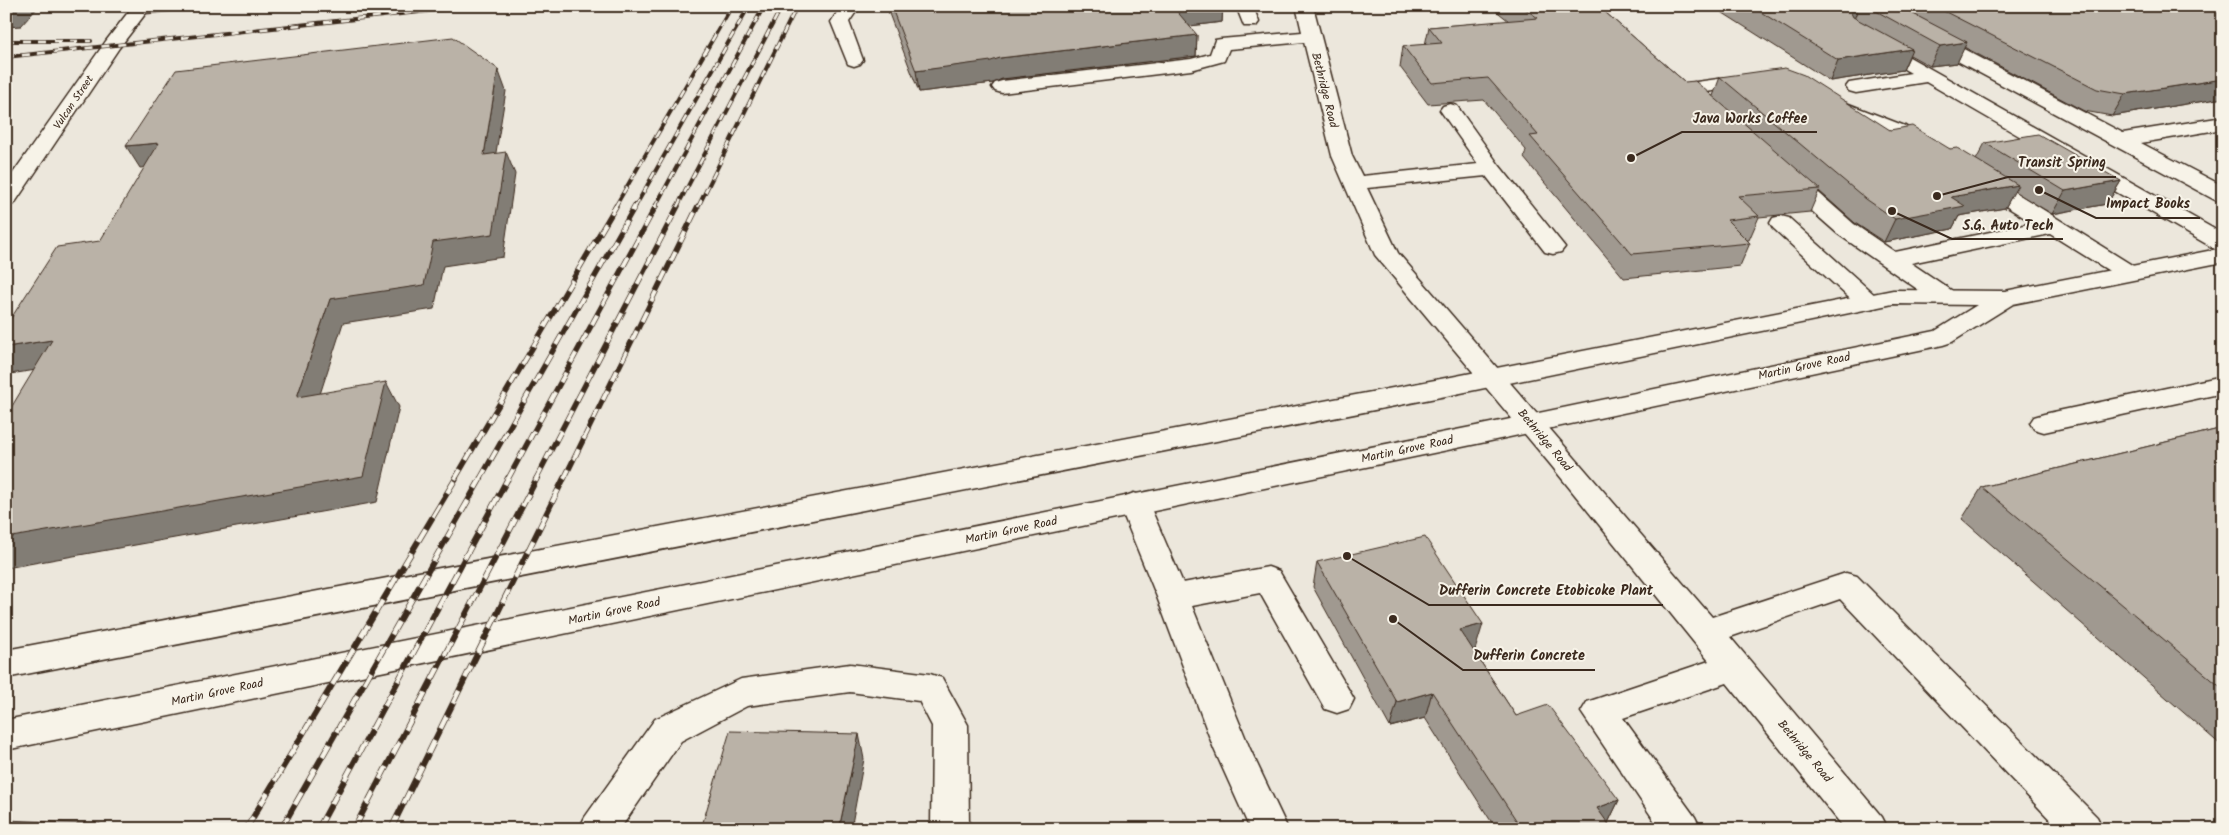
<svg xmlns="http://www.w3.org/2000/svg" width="2229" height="835" font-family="Kalam,sans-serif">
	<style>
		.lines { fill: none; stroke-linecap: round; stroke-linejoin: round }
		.minor-casing { stroke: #3b2a1e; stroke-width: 3 }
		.major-casing { stroke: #3b2a1e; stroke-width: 3 }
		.minor { fill: #f7f3e8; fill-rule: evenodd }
		.major { fill: #f7f3e8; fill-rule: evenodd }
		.rail-far2-casing { stroke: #3b2a1e; stroke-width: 4 }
		.rail-far1-casing { stroke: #3b2a1e; stroke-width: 5.5 }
		.rail-casing { stroke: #3b2a1e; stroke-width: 6 }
		.rail-far2 { stroke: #f7f3e8; stroke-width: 2.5; stroke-dasharray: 8; stroke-linecap: butt }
		.rail-far1 { stroke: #f7f3e8; stroke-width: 4; stroke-dasharray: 11; stroke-linecap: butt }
		.rail { stroke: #f7f3e8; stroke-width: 4.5; stroke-dasharray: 14; stroke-linecap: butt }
		.wall { fill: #a09990; stroke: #3b2a1e }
		.shaded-wall { fill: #827d75; stroke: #3b2a1e }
		.building { fill: #bab2a7; stroke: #3b2a1e }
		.labels { text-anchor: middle; stroke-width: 4; stroke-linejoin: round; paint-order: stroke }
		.far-street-label { font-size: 11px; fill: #3b2a1e; stroke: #f7f3e8 }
		.street-label { font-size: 12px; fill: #3b2a1e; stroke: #f7f3e8 }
		.leader { fill: none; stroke: #3b2a1e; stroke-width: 2 }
		.callout-dot { fill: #3b2a1e; stroke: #f7f3e8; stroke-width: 2 }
		.callout-label { font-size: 14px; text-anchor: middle; font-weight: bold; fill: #3b2a1e; stroke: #f7f3e8; stroke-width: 4; stroke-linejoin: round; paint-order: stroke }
	</style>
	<rect width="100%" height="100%" fill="#ece7dc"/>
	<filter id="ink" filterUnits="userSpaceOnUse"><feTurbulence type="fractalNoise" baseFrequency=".02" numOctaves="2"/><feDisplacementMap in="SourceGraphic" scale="10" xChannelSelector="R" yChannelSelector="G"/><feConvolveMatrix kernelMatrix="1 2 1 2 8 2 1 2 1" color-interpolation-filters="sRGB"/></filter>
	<g filter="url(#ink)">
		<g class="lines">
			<defs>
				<g id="minor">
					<polygon points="133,6 179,6 177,10 146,13 119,48 14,204 6,206 6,183 106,41"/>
					<polygon points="841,6 860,6 849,22 863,60 860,64 854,66 848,64 831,22"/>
					<polygon points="1236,6 1253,6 1259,22 1256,26 1244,26"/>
					<polygon points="1296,6 1313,6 1352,156 1362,176 1478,164 1440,110 1443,106 1450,104 1457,106 1499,165 1565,247 1561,252 1553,254 1545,252 1486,176 1367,188 1398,253 1712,617 1846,573 1857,576 2097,817 2103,829 2059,829 1840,599 1730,637 1882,817 1888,829 1845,829 1727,683 1623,718 1695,817 1701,829 1660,829 1581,712 1587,702 1709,661 1550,464 1375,255 1332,156 1304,42 1229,49 1224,61 1191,70 1002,93 995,91 992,87 995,83 1002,81 1191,59 1210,54 1215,40 1221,39 1302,32"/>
					<polygon points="1861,6 1882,6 2123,133 2223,117 2223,129 2141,143 2223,186 2223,201 2215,200 1863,10"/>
					<polygon points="1875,40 1881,41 2223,234 2223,251 2215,249 1926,82 1856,93 1849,91 1846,87 1849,83 1911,73 1869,49 1866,45 1869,41"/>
					<path d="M 1754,74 L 1761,76 L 1763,80 L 1761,84 L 1706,92 L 1706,96 L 1721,111 L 1718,115 C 1705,118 1694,109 1686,98 L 1686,87 L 1689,83 Z"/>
					<polygon points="1841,101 1905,126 1935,145 1938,149 1935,153 1928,155 1921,153 1891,134 1834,111 1831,107 1834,103"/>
					<polygon points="1787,171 1795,172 1854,224 1895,252 2033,223 1970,184 1967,179 1970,174 1978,173 1986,174 2135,267 2139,272 2135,277 2127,279 2119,277 2050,234 1911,263 1954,292 1957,297 1954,302 1945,304 1936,302 1838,234 1779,182 1776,177 1779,172"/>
					<polygon points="1781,216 1789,218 1877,297 1880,302 1877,307 1868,309 1859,307 1773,228 1770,223 1773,218"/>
					<polygon points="2223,376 2223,393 2044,432 2034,429 2030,423 2034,417 2044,414"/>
					<polygon points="1134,493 1145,497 1149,504 1183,583 1268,567 1279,571 1354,699 1349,709 1337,713 1325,709 1260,593 1192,606 1250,749 1288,829 1250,829 1214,749 1157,597 1119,504 1123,497"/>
					<polygon points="850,664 930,674 942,678 968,725 969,829 931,829 932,726 919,701 850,692 747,706 681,741 620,829 579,829 585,817 655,719 741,679"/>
				</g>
				<polygon id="major" points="2223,248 2223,262 2013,304 1952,342 1943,345 1486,442 6,750 6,720 1486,424 1935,331 1977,305 1893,304 1451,395 6,678 6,650 1451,377 1893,290 2005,291"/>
			</defs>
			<use href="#minor" class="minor-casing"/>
			<use href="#major" class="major-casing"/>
			<use href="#minor" class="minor"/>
			<use href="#major" class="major"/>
			<defs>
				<g id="rail-far2">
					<polyline points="6,41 91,41"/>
					<polyline points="6,57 474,6"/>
					<polyline points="615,207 732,6"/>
					<polyline points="635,207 749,6"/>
					<polyline points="655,207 764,6"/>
					<polyline points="677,207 782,6"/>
					<polyline points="698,207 797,6"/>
				</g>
				<g id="rail-far1">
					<polyline points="455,479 616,206"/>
					<polyline points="480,479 635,206"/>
					<polyline points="508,479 656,206"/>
					<polyline points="536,479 678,206"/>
					<polyline points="564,479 698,206"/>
				</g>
				<g id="rail">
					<polyline points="246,829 456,478"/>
					<polyline points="281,829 481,478"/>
					<polyline points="318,829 508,478"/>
					<polyline points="354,829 537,478"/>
					<polyline points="391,829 564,478"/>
				</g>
			</defs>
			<use href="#rail-far2" class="rail-far2-casing"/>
			<use href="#rail-far1" class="rail-far1-casing"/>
			<use href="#rail" class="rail-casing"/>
			<use href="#rail-far2" class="rail-far2"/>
			<use href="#rail-far1" class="rail-far1"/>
			<use href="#rail" class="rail"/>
		</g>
		<g class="wall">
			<polygon points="887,6 1223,6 1222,22 1189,26 1197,35 1196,56 1002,79 993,83 919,92 888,11"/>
			<polygon points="1490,6 1598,6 1685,82 1713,96 1720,77 1890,130 1950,149 1976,160 1985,143 2121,181 2107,204 2052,214 2014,191 2005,208 1959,216 1952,229 1884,242 1855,223 1819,191 1810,212 1759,217 1749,240 1747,240 1750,243 1740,266 1624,278 1524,158 1526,150 1484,100 1428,104 1400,67 1403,46 1425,45 1429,27 1509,21"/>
			<polygon points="1712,6 2223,6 2223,98 2112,116 2084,111 1964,47 1957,63 1930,66 1910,55 1903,70 1830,81"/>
			<polygon points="2223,428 2223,747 1962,519 1982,487"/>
			<polygon points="1317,562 1475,650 1473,650 1516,716 1619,800 1608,823 1612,829 1496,829 1425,718 1390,727 1313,587"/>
		</g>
		<g class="shaded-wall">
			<polygon points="6,6 39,6 21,26 6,27"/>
			<polygon points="1185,6 1223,6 1222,22 1174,28 1174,8"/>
			<polygon points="1854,6 1859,6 1852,25 1850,11"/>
			<polygon points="1197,35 1196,56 1002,79 993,83 919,92 916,71 1000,58"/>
			<polygon points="1967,42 1957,63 1930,66 1940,46"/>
			<polygon points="1912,49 1903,70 1830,81 1838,60"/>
			<polygon points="498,69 506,91 492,177 484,155"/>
			<polygon points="2223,79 2223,98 2112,116 2125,94"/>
			<polygon points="159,143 172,165 140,168 126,146"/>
			<polygon points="506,152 515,174 503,257 443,266 434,309 343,323 311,422 297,397 330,299 433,242"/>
			<polygon points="2121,181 2107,204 2052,214 2065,191"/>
			<polygon points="2018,185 2005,208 1959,216 1952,229 1884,242 1895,219 1951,197"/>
			<polygon points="52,340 69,365 10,374 6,369 6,347"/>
			<polygon points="386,382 399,407 377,502 6,568 6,538"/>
			<polygon points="1483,624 1475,650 1453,656 1460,630"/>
			<polygon points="1432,692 1425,718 1390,727 1397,702"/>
			<polygon points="859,734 864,759 851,829 839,829"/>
			<polygon points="1619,800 1607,825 1597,808"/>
			<polygon points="100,824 106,829 97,829"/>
		</g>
		<g class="building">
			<polygon points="891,6 1185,6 1174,8 1197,35 1000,58 991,61 916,71"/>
			<polygon points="1521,6 1598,6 1685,82 1695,81 1820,189 1738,196 1759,216 1727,220 1750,243 1632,254 1530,136 1538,135 1488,78 1432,83 1403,46 1442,43 1429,27 1538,18"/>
			<polygon points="1751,6 1854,6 1850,11 1853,17 1912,49 1838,60"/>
			<polygon points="1867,6 1898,6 1967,42 1940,46"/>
			<polygon points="1934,6 2223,6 2223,79 2125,94 2097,89"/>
			<polygon points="453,37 498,69 484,155 506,152 493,234 433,242 424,285 330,299 297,397 386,382 363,476 6,538 6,416 52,340 6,347 6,326 57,247 100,241 159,143 126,146 176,70"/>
			<polygon points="1785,68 1804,75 1890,130 1912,126 1950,149 1957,148 2018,185 1951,197 1965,206 1895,219 1866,199 1720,77"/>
			<polygon points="2038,134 2121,181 2065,191 1985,143"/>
			<polygon points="2223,428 2223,689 1982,487"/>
			<polygon points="1425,537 1483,624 1460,630 1516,716 1548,705 1619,800 1597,808 1612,829 1522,829 1432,692 1397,702 1317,562"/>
			<polygon points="730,731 859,734 839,829 701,829"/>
			<polygon points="6,820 100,824 97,829 6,829"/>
		</g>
	</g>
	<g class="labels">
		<g class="far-street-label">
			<text transform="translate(73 102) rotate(-56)" y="4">Vulcan Street</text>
		</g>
		<g class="street-label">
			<text transform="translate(1325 90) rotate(76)" y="4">Bethridge Road</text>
			<text transform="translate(1804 366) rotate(-12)" y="4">Martin Grove Road</text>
			<text transform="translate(1545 440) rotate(50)" y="4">Bethridge Road</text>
			<text transform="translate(1407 449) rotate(-12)" y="4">Martin Grove Road</text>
			<text transform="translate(1011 530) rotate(-12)" y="4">Martin Grove Road</text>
			<text transform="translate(614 611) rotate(-12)" y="4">Martin Grove Road</text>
			<text transform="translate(217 692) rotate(-12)" y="4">Martin Grove Road</text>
			<text transform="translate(1805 751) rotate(50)" y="4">Bethridge Road</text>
		</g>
	</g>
	<path class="leader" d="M1631 158L1682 132H1817M1937 196L2008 177H2116M2039 190L2096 218H2200M1892 211L1952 239H2063M1347 556L1429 605H1663M1393 619L1463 670H1595"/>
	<g class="callout-dot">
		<circle cx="1631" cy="158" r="5"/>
		<circle cx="1937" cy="196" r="5"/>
		<circle cx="2039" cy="190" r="5"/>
		<circle cx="1892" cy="211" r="5"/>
		<circle cx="1347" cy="556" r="5"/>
		<circle cx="1393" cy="619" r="5"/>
	</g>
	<g class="callout-label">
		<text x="1750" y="123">Java Works Coffee</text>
		<text x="2062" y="167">Transit Spring</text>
		<text x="2148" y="208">Impact Books</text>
		<text x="2008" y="230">S.G. Auto Tech</text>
		<text x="1546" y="595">Dufferin Concrete Etobicoke Plant</text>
		<text x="1529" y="660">Dufferin Concrete</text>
	</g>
	<rect width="2229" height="835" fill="none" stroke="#f7f3e8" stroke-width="25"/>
	<rect x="12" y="12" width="2204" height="810" fill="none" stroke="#3b2a1e" stroke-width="2" filter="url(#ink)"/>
</svg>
